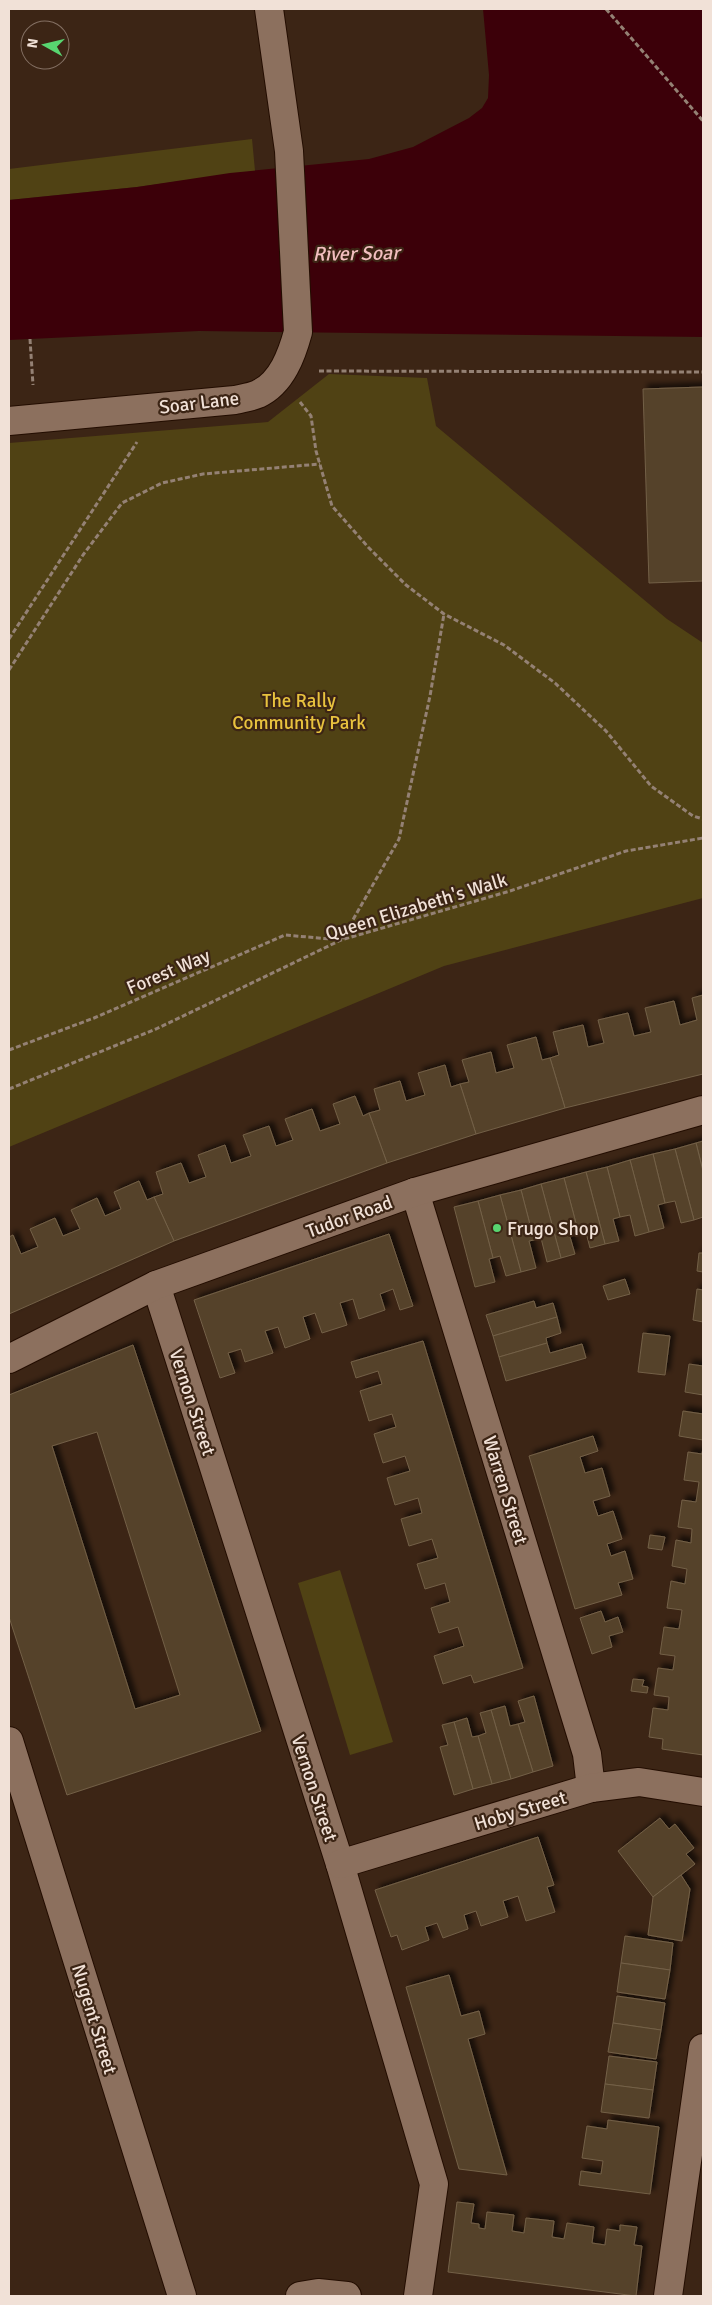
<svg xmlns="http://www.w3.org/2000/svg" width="712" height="2305" font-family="Signika,sans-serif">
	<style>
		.green { fill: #504214 }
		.water { fill: #3c0009 }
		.building { fill: #55422a; stroke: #736047; fill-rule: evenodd; filter: url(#shadow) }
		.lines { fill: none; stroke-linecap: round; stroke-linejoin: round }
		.street-casing { stroke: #230d01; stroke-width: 30 }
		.path { stroke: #948174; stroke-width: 3; stroke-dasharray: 5 2.5; stroke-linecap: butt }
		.street { stroke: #8c705e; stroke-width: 28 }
		.poi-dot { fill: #58d570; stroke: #3c2515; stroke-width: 2 }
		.labels { text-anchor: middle; stroke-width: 4.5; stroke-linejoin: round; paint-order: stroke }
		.street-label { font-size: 19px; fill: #f1e1d7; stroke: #3c2515 }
		.park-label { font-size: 19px; fill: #e8c23e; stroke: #3c2515 }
		.poi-label { font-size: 19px; fill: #f1e1d7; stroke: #3c2515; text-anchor: start }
		.water-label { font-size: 20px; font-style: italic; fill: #f3bfc0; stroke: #3c2515 }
	</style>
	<defs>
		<filter id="shadow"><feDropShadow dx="4.5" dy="-4.5" stdDeviation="2.5" flood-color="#0009"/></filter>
	</defs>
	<rect width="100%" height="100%" fill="#3c2515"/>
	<g class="green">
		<polygon points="252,139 255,171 137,187 9,200 9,169"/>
		<polygon points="329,374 427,378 436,426 667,619 703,643 703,898 444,966 9,1147 9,443 268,422"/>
		<polygon points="340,1570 393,1742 350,1755 298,1583"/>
	</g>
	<polygon class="water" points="483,9 703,9 703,337 199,331 9,340 9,200 137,187 230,173 369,159 413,147 469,118 482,108 488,98 489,75"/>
	<g class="building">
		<polygon points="703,387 703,581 649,583 643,389"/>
		<polygon points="703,995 703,1074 565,1108 550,1058 559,1055 553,1032 583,1025 588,1047 604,1043 598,1020 628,1013 634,1036 651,1032 645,1008 674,1001 680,1025 697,1020 692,998"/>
		<polygon points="536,1037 542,1060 550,1058 565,1108 476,1134 460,1084 469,1082 462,1060 491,1052 496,1073 514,1068 507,1045"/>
		<polygon points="445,1065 451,1087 460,1084 476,1134 387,1163 369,1113 380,1110 374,1089 400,1081 406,1101 425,1095 418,1073"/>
		<polygon points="355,1096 363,1116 369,1113 387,1163 174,1241 154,1197 163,1194 156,1172 181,1163 189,1183 206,1177 198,1155 225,1145 231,1163 251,1156 243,1135 269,1126 276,1146 293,1140 285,1119 312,1109 320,1131 340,1124 333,1104"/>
		<polygon points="703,1141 703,1171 696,1143"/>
		<polygon points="696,1143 703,1171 703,1217 694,1220 675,1149"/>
		<polygon points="675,1149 694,1220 681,1223 675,1201 665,1203 653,1154"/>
		<polygon points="653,1154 665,1203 658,1205 664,1228 649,1232 630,1160"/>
		<polygon points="630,1160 649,1232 635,1236 630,1215 620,1217 607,1167"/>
		<polygon points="607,1167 620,1217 613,1219 619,1241 605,1244 586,1172"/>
		<polygon points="586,1172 605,1244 590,1248 584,1225 577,1227 564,1178"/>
		<polygon points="564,1178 577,1227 568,1230 575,1254 561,1258 541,1184"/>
		<polygon points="139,1181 147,1200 154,1197 174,1241 9,1314 9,1237 13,1235 21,1254 38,1247 30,1229 55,1218 63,1236 80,1229 71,1210 97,1198 105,1216 121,1209 114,1192"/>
		<polygon points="541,1184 561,1258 547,1262 541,1238 534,1240 521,1190"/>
		<polygon points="521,1190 534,1240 529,1241 536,1268 521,1272 500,1195"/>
		<polygon points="500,1195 521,1272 506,1276 500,1256 493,1258 478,1201"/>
		<polygon points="478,1201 493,1258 489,1259 495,1282 475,1287 454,1207"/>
		<polygon points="389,1234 413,1306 400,1310 393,1289 380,1294 385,1310 359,1319 353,1299 340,1303 347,1325 322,1333 315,1313 303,1317 310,1339 285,1348 278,1327 265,1331 273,1353 245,1362 241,1349 228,1353 235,1373 220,1378 194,1300"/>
		<polygon points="699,1253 703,1253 703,1272 697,1271"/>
		<polygon points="625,1279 630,1294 608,1300 603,1286"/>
		<polygon points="697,1289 703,1290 703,1322 693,1320"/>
		<polygon points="534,1301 536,1308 553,1303 557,1317 493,1336 486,1315"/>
		<polygon points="557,1317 561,1333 546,1338 547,1343 499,1357 493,1336"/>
		<polygon points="643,1333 670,1336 665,1375 638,1372"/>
		<polygon points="423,1341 523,1668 474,1683 471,1675 443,1684 434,1656 464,1646 458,1627 439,1633 431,1608 450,1602 445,1583 425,1589 417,1564 438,1558 432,1539 409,1546 401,1519 422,1513 418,1498 395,1505 387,1478 410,1471 405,1456 383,1463 374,1434 396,1427 392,1414 369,1421 360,1391 382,1384 378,1371 356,1378 351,1362"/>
		<polygon points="547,1343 550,1353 582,1344 586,1358 506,1381 499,1357"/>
		<path d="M 133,1345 L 261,1731 L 67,1795 L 9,1617 L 9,1395 ZM 97,1432 L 180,1695 L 135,1709 L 52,1446 Z"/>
		<polygon points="689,1364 703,1366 703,1395 685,1392"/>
		<polygon points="683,1411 703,1414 703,1440 679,1436"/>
		<polygon points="593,1436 598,1451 580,1457 585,1473 602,1468 610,1496 593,1501 598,1516 613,1511 622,1539 607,1544 611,1556 625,1551 633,1579 618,1583 622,1595 575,1609 529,1456"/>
		<polygon points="703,1448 703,1755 662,1749 663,1739 649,1737 653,1708 668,1710 669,1697 654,1695 658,1668 673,1670 675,1656 660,1654 664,1627 679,1629 682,1610 667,1608 671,1581 685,1584 687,1569 672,1566 676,1540 691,1543 692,1529 678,1527 682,1500 696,1502 699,1482 684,1480 688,1452 702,1454"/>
		<polygon points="650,1535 665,1537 662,1550 648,1548"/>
		<polygon points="601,1611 605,1622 618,1617 623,1632 609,1636 612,1647 592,1654 580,1618"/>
		<polygon points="633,1679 644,1680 642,1686 648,1687 647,1693 631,1691"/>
		<polygon points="534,1696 553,1766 533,1772 518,1724 525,1722 518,1701"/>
		<polygon points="505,1706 510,1726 518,1724 533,1772 511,1779 491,1710"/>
		<polygon points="491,1710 511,1779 492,1784 478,1736 486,1733 480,1713"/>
		<polygon points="467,1718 472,1737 478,1736 492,1784 473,1789 454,1722"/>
		<polygon points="454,1722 473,1789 454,1795 440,1747 448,1745 442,1725"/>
		<polygon points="660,1818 669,1829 675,1824 694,1848 686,1854 695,1864 653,1897 618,1851"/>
		<polygon points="538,1837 554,1885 547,1887 555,1912 526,1921 518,1896 503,1901 508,1917 481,1926 476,1911 464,1915 468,1929 443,1938 437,1923 425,1927 429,1940 402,1950 397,1935 391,1937 375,1890"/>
		<polygon points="681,1875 690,1889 682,1941 648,1935 653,1897"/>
		<polygon points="625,1936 673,1943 670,1970 621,1963"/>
		<polygon points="621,1963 670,1970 665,1999 617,1992"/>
		<polygon points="449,1975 461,2016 479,2011 485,2034 468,2039 507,2175 459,2169 406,1987"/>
		<polygon points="617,1996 665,2003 661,2030 613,2023"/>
		<polygon points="613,2023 661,2030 656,2059 608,2052"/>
		<polygon points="609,2056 657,2062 653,2090 605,2084"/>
		<polygon points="605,2084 653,2090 649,2118 601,2112"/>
		<polygon points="608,2120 659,2127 650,2194 579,2185 581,2171 601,2174 603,2161 582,2158 587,2126 607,2129"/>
		<polygon points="457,2202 474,2204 471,2223 479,2224 479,2228 485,2229 487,2212 514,2215 512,2231 524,2233 526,2218 554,2221 552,2237 564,2239 567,2223 594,2227 592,2243 605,2245 607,2229 620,2231 620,2225 637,2227 634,2245 642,2246 636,2296 448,2272"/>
	</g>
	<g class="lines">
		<defs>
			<g id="street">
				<path d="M 9,421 L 235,400 C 243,398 251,397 258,394 C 282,383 292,354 298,332 L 289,151 L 269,9"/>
				<polyline points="415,1192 587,1754 591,1788"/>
				<polyline points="156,1285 340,1864 434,2184 418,2296"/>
				<polyline points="9,1359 156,1285 415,1192 703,1110"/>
				<polyline points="9,1741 182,2296"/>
				<polyline points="340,1864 591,1788 639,1782 703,1792"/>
				<polyline points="300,2296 318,2293 347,2296"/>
				<polyline points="668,2296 703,2048"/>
			</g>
		</defs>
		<use href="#street" class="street-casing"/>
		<g class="path">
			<polyline points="606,9 703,121"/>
			<polyline points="30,339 33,385"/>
			<polyline points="319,371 703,372"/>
			<polyline points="300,402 311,416 316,451 332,506 368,547 406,585 444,614 504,645 555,683 606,731 651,786 693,816 703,819"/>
			<polyline points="9,639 137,442"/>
			<polyline points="9,670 83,555 122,503 162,483 203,474 320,464"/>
			<polyline points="342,939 399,839 430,696 444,614"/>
			<polyline points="9,1050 94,1018 285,935 341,940"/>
			<polyline points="9,1089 156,1029 341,940 510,891 626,851 703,838"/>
		</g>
		<use href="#street" class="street"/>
	</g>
	<circle class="poi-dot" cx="497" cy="1228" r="5"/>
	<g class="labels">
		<g class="street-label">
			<text transform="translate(199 402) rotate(-7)" y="7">Soar Lane</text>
			<text transform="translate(416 906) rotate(-17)" y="7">Queen Elizabeth's Walk</text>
			<text transform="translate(168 971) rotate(-23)" y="7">Forest Way</text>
			<text transform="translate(349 1216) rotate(-20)" y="7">Tudor Road</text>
			<text transform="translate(193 1402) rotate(72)" y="7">Vernon Street</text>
			<text transform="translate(506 1490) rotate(73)" y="7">Warren Street</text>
			<text transform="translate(315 1788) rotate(72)" y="7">Vernon Street</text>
			<text transform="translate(520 1810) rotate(-17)" y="7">Hoby Street</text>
			<text transform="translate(95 2019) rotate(73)" y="7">Nugent Street</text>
		</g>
		<g class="park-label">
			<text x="299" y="707">The Rally<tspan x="299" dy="22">Community Park</tspan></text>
		</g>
		<g class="poi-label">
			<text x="507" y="1235">Frugo Shop</text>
		</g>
		<g class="water-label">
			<text transform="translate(356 253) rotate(-1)" y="7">River Soar</text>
		</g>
	</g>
	<rect width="712" height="2305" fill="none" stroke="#f1e1d7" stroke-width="20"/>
	<g transform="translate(45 45) rotate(278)"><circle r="24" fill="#3c2515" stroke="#847063"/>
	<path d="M0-4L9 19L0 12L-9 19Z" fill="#58d570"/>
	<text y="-8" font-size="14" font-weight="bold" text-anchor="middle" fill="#f1e1d7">N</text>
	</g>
</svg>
